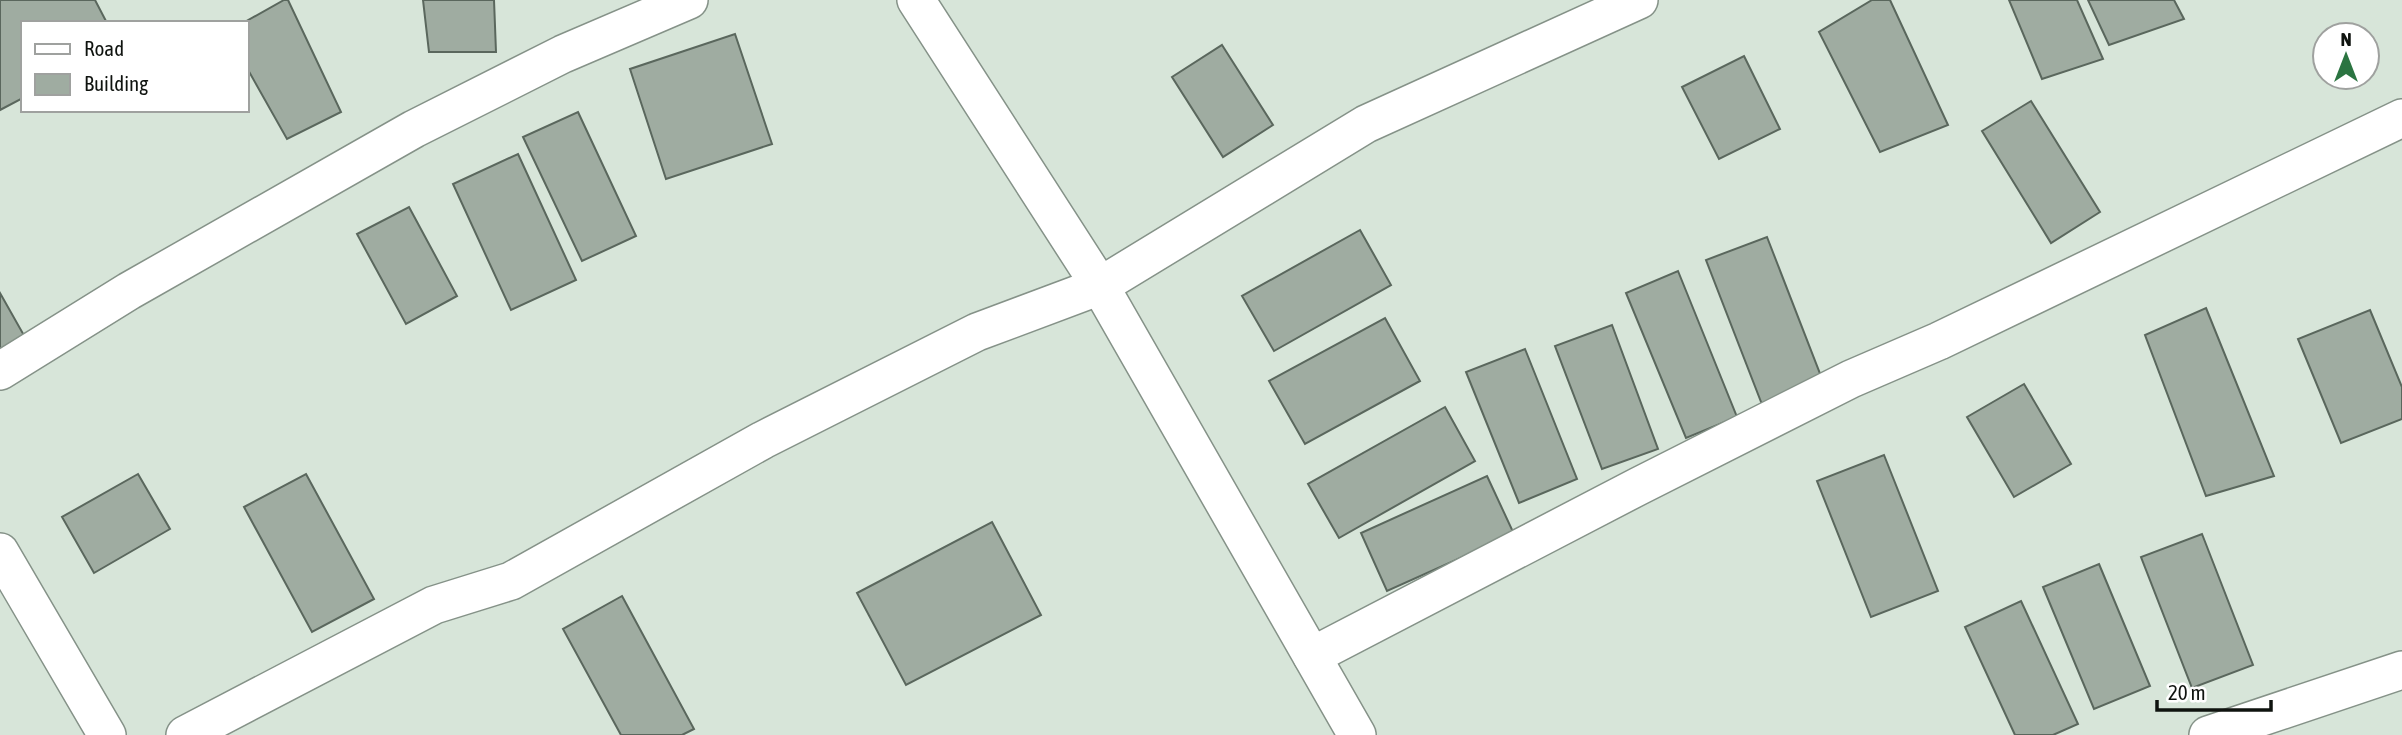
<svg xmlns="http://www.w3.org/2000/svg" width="2402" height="735" font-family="'Asap Condensed',sans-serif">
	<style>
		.building { fill: #9faca1; stroke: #5a675d; stroke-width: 2 }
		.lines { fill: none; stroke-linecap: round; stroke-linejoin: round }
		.minor-casing { stroke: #859288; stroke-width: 40 }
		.minor { stroke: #fff; stroke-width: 37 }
	</style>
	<rect width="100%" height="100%" fill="#d7e5d9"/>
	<g class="building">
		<polygon points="0,0 95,0 107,23 23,23 23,98 0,110"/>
		<polygon points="284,0 288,0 341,112 287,139 247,68 247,23 243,23"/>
		<polygon points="423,0 494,0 496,52 429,52"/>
		<polygon points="1872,0 1890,0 1948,125 1880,152 1819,32"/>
		<polygon points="2009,0 2077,0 2103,59 2042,79"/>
		<polygon points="2088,0 2174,0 2184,19 2109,45"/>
		<polygon points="735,34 772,144 666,179 630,69"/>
		<polygon points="1222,45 1273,125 1223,157 1172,77"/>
		<polygon points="1744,56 1780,129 1719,159 1682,87"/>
		<polygon points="2031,101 2100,212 2051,243 1982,131"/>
		<polygon points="578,112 636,236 582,261 523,137"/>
		<polygon points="518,154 576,280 511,310 453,184"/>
		<polygon points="409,207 457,296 406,324 357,234"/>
		<polygon points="1360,230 1391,285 1274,351 1242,296"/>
		<polygon points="1767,237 1824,384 1763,407 1706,260"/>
		<polygon points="1678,271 1737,417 1686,438 1626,293"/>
		<polygon points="0,293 30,346 0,363"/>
		<polygon points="2206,308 2274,476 2206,496 2145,335"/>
		<polygon points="2370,310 2402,387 2402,419 2341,443 2298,339"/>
		<polygon points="1385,318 1420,381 1305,444 1269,381"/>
		<polygon points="1612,325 1658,449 1602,469 1555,346"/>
		<polygon points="1525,349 1577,479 1519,503 1466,372"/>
		<polygon points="2024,384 2071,464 2014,497 1967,417"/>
		<polygon points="1445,407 1475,461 1339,538 1308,484"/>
		<polygon points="1884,455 1938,591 1871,617 1817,481"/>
		<polygon points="138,474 170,529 94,573 62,517"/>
		<polygon points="306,474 374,599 312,632 244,507"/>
		<polygon points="1487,476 1514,534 1387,591 1361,533"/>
		<polygon points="992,522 1041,615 906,685 857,593"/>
		<polygon points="2202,534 2253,665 2192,688 2141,557"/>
		<polygon points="2099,564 2150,686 2094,709 2043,587"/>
		<polygon points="622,596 694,729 682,735 621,735 563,629"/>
		<polygon points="2021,601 2078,724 2053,735 2015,735 1965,627"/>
	</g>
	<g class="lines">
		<defs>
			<g id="minor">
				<polyline points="916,0 1100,286 1357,735"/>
				<polyline points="0,371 129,291 414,129 563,54 689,0"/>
				<polyline points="0,552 107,735"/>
				<polyline points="1312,656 1639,486 1851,379 1939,341 2402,118"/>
				<polyline points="185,735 434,605 511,581 763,440 977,332 1100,286 1366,124 1639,0"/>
				<polyline points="2208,735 2402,670"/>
			</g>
		</defs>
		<use href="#minor" class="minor-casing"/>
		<use href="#minor" class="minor"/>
	</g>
	<rect x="21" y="21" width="228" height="91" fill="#ffffff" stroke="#9fa19f" stroke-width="2"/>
	<rect x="35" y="44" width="35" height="10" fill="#ffffff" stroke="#9fa19f" stroke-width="2"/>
	<text x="84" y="56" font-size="21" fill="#0f130f">Road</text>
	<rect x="35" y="74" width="35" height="21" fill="#9faca1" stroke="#9fa19f" stroke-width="2"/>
	<text x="84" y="91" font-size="21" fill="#0f130f">Building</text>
	<g transform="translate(2346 56)"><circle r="33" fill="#ffffff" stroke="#9fa19f" stroke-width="2"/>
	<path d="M0-5L12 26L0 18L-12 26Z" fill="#2b7441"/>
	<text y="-10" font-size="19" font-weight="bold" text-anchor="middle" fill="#0f130f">N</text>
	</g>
	<path d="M2157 700v10h114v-10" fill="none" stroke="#0f130f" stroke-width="3.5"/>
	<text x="2168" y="700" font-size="21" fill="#0f130f" stroke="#ffffff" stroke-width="5" paint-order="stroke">20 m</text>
</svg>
